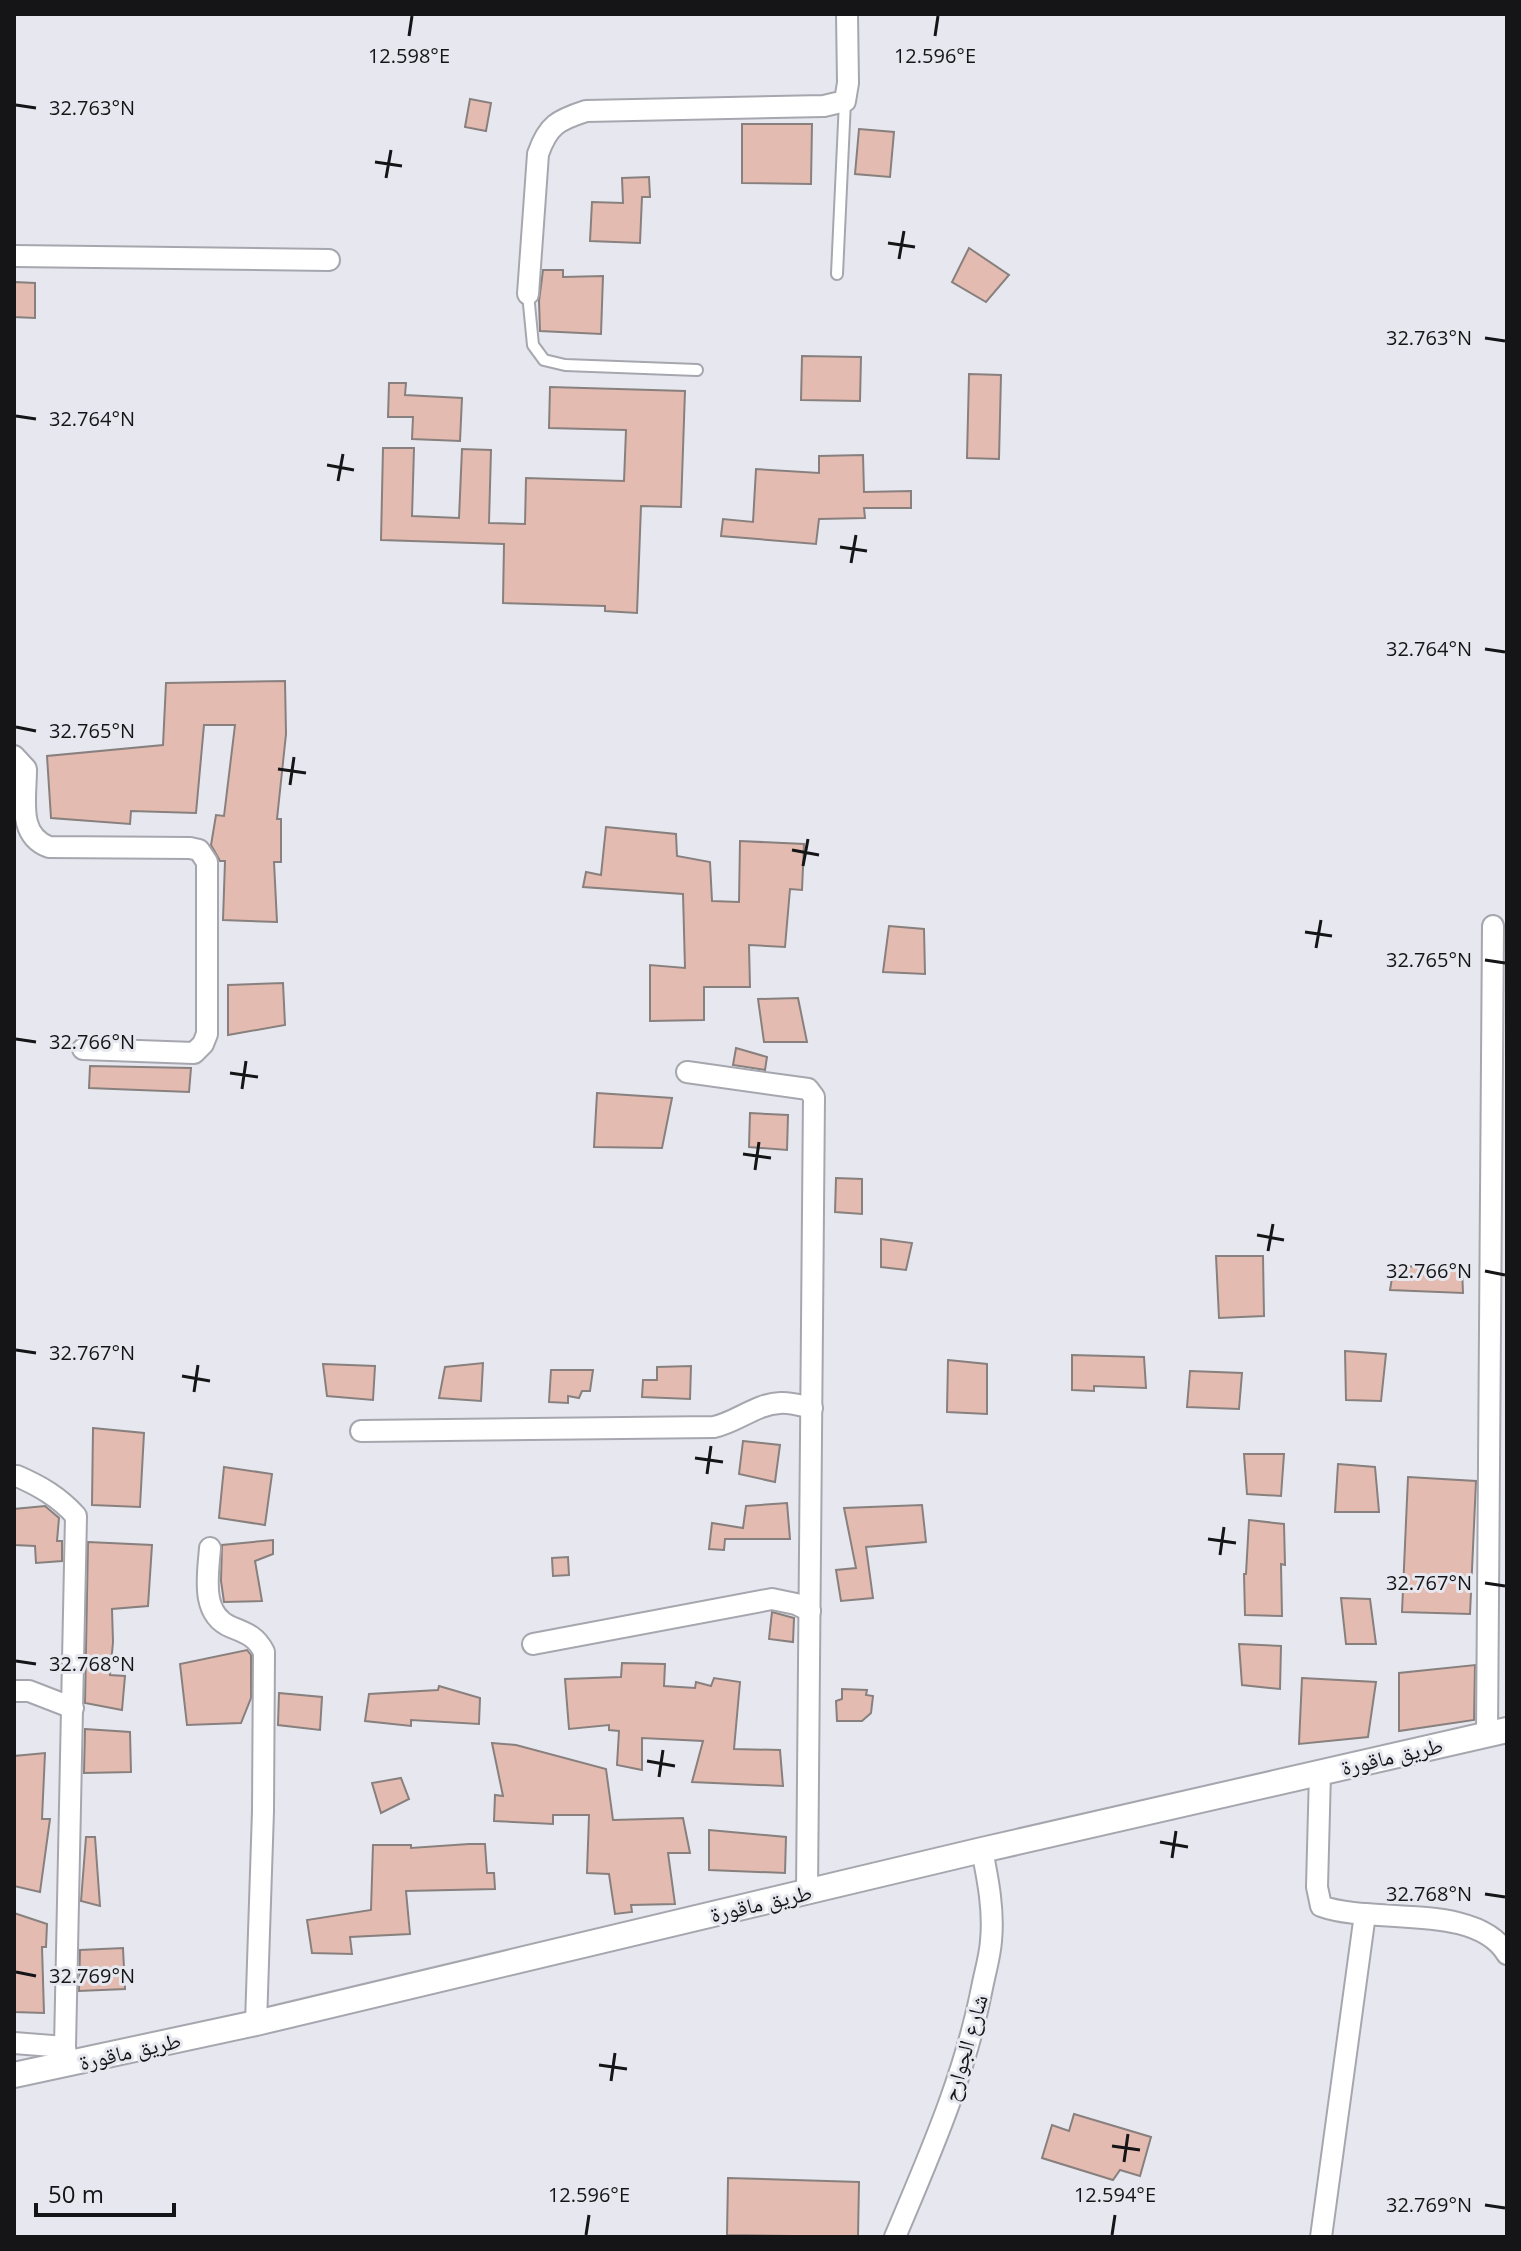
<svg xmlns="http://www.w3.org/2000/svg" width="1521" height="2251" font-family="'Open Sans','Noto Naskh Arabic',sans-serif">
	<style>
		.building { fill: #e4bbb1; stroke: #88807e; stroke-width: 2 }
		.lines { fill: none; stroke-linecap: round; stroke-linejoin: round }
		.service-casing { stroke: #a6a7ae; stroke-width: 14 }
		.minor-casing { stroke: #a6a7ae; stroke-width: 24 }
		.tertiary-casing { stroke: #a6a7ae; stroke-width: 28 }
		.service { stroke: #fff; stroke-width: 10 }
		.minor { stroke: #fff; stroke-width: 20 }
		.tertiary { stroke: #fff; stroke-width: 24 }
		.ticks { fill: none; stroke: #151518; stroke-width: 3 }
		.labels { text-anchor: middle; stroke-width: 6; stroke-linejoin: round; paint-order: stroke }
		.street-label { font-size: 22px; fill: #151518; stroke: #e7e8ef }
		.ticks-label { font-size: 20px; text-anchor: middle; fill: #151518; stroke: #e7e8ef; stroke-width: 6; stroke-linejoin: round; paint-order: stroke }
	</style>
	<rect width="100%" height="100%" fill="#e7e8ef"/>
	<g class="building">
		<polygon points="470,99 491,103 486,131 465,127"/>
		<polygon points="742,124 812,124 811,184 742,183"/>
		<polygon points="859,129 894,132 890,177 855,174"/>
		<polygon points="649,177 650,197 642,197 640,243 590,241 592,202 623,203 622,178"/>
		<polygon points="969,248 1009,275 986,302 952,282"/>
		<polygon points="543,270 563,270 563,277 603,276 601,334 540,331 539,301"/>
		<polygon points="14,282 35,283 35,318 14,317"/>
		<polygon points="802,356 861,357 860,401 801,400"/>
		<polygon points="969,374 1001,375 999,459 967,458"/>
		<polygon points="389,383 406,383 405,395 462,398 460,441 412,439 413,417 388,417"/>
		<polygon points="550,387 685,391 681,507 641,506 637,613 605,611 605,606 503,603 504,544 381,540 383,448 414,448 412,516 459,518 462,449 491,450 489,523 525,524 526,478 624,481 626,430 549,428"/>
		<polygon points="863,455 864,492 911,491 911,508 864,508 865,518 819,519 816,544 721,536 723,519 753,522 756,469 819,473 819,456"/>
		<polygon points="285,681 286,734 277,819 281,819 281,862 274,862 277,922 223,920 225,861 220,861 211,845 216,815 224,816 235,725 204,725 196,813 131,811 130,824 51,818 47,756 163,745 166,683"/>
		<polygon points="606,827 676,834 677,856 710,862 712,901 739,902 740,841 804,844 802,890 790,889 785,947 749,945 750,987 704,987 704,1020 650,1021 650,965 685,968 683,894 583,887 586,872 601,875"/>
		<polygon points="889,926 924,929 925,974 883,972"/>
		<polygon points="283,983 285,1025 228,1035 228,985"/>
		<polygon points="798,998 807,1042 764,1042 758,999"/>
		<polygon points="736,1048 767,1057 765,1070 733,1065"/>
		<polygon points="90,1066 191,1068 189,1092 89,1088"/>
		<polygon points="597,1093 672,1098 662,1148 594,1147"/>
		<polygon points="750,1113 788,1115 787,1150 749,1147"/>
		<polygon points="836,1178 862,1179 862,1214 835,1212"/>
		<polygon points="881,1239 912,1243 906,1270 881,1267"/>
		<polygon points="1216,1256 1263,1256 1264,1316 1219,1318"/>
		<polygon points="1394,1266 1462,1268 1463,1293 1390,1290"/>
		<polygon points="1345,1351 1386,1354 1381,1401 1346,1400"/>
		<polygon points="1072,1355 1144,1357 1146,1388 1094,1386 1094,1391 1072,1390"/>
		<polygon points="948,1360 987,1364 987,1414 947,1412"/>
		<polygon points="483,1363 481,1401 439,1398 445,1367"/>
		<polygon points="323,1364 375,1366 373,1400 327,1396"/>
		<polygon points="691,1366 690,1399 642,1397 643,1380 657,1380 657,1367"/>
		<polygon points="551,1370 593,1370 590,1391 582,1391 579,1398 568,1396 568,1403 549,1402"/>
		<polygon points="1190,1371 1242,1373 1239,1409 1187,1407"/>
		<polygon points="93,1428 144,1433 140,1507 92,1505"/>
		<polygon points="743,1441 780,1445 775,1482 739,1474"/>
		<polygon points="1244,1454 1284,1454 1281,1496 1247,1494"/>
		<polygon points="1338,1464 1375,1467 1379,1512 1335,1512"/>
		<polygon points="224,1467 272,1474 265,1525 219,1518"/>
		<polygon points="1408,1477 1476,1481 1470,1614 1402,1612"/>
		<polygon points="787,1503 790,1539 725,1539 724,1550 709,1549 712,1523 743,1528 746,1506"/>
		<polygon points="922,1505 926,1542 866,1547 873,1598 841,1601 836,1570 856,1568 844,1508"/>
		<polygon points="45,1506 59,1518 57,1541 62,1541 62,1561 36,1563 35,1546 14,1545 14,1509"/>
		<polygon points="1249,1520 1284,1524 1285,1565 1281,1564 1282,1616 1245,1615 1244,1574 1246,1574"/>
		<polygon points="273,1540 273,1554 255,1561 262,1601 224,1602 221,1581 222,1545"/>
		<polygon points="88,1542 152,1545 148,1606 112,1609 113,1642 110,1675 125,1676 122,1710 85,1703"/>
		<polygon points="568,1557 569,1575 553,1576 552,1558"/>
		<polygon points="1341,1598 1370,1599 1376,1644 1346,1644"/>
		<polygon points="772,1612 794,1618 793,1642 769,1639"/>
		<polygon points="1239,1644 1281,1646 1280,1689 1242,1685"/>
		<polygon points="247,1650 251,1655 251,1698 241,1723 187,1725 180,1664"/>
		<polygon points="622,1663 665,1664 664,1686 695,1688 696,1682 711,1686 714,1678 740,1682 734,1749 780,1750 783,1786 692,1782 703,1741 642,1738 642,1770 617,1765 619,1731 609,1730 609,1725 569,1729 565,1679 621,1677"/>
		<polygon points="1475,1665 1474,1720 1399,1731 1399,1673"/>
		<polygon points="1302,1678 1376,1682 1368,1737 1299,1744"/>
		<polygon points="439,1686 480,1698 479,1724 411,1720 411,1726 365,1721 369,1694 438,1690"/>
		<polygon points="842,1689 867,1690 866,1695 873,1696 871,1713 862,1721 837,1721 836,1701 842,1699"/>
		<polygon points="279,1693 322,1697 320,1730 278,1725"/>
		<polygon points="85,1729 130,1732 131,1772 84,1773"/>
		<polygon points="492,1743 516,1745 606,1769 613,1820 683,1818 690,1853 668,1853 675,1904 631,1905 632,1912 615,1914 609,1874 587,1873 589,1815 553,1815 553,1824 494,1821 495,1795 503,1796"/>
		<polygon points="45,1753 42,1819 50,1819 40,1892 14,1886 14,1756"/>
		<polygon points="401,1778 409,1799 381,1813 372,1783"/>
		<polygon points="709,1830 786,1837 785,1873 709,1870"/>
		<polygon points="86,1837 95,1837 100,1906 81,1901"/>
		<polygon points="469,1844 485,1844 487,1873 494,1873 495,1889 406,1891 410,1934 350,1937 352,1954 312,1953 307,1920 371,1910 373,1845 411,1845 411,1848"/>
		<polygon points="14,1913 47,1924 46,1947 42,1947 44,2013 14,2012"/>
		<polygon points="123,1948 125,1989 79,1991 80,1950"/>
		<polygon points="1074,2114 1151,2137 1140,2176 1120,2170 1113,2180 1042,2158 1052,2125 1069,2131"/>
		<polygon points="728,2178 859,2182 858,2237 727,2235"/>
	</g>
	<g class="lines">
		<defs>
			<g id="service">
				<polyline points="837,274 845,101"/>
				<polyline points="528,294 533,345 544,360 565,365 697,370"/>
			</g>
			<g id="minor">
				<polyline points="14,256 329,260"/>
				<path d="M 528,294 L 538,154 C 548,125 558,120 586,111 L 824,106 L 845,101 L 848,83 L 847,14"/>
				<path d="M 14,756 L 26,769 C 26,799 17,835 49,847 L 190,848 L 199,850 L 207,862 L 207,1034 L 203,1044 L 194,1053 L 83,1049"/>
				<polyline points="687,1072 808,1089 814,1097 807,1892"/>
				<path d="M 361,1431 L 714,1427 C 737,1422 756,1404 780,1403 C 791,1402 802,1406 812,1408"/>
				<path d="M 17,1476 C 40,1486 59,1497 76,1516 L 65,2047 L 67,2065"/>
				<path d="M 210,1548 C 208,1575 200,1614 231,1627 C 246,1633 256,1636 264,1652 L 263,1811 L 256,2023"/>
				<polyline points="533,1644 772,1599 796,1604 810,1611"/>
				<polyline points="14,1691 29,1691 73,1708"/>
				<polyline points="1487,1734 1493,926"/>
				<path d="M 1320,1773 L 1317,1887 L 1321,1906 C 1372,1925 1476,1902 1507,1954"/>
				<polyline points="14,2043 65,2047"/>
				<path d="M 895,2237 C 930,2154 966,2073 983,1983 C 986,1969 990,1955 991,1941 C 994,1910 988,1880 982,1850"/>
				<polyline points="1321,2237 1365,1914"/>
			</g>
			<polyline id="tertiary" points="14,2075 256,2023 982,1850 1507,1730"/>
		</defs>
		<use href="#service" class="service-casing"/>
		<use href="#minor" class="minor-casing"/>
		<use href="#tertiary" class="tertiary-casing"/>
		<use href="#service" class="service"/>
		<use href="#minor" class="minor"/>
		<use href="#tertiary" class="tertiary"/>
	</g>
	<path class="ticks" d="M 409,36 L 412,16M 935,36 L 938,16M 16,105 L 36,108M 375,162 L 402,166M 386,178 L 391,150M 888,243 L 915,247M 899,259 L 904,231M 1485,338 L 1505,341M 16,416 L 36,419M 327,465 L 354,470M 338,481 L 343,454M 840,547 L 867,551M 851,563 L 856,535M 1485,649 L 1505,652M 16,727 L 36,731M 278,769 L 306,773M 290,785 L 294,757M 792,850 L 819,855M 803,866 L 808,839M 1305,932 L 1332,936M 1316,948 L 1321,920M 1485,960 L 1505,963M 16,1039 L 36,1042M 230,1073 L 258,1077M 242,1089 L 246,1061M 743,1154 L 771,1158M 755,1170 L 759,1142M 1257,1235 L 1284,1240M 1268,1251 L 1273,1224M 1485,1271 L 1505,1275M 16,1350 L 36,1353M 182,1376 L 210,1381M 194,1392 L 198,1365M 695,1458 L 723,1462M 707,1474 L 711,1446M 1208,1539 L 1236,1543M 1220,1555 L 1224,1527M 1485,1583 L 1505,1586M 16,1661 L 36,1664M 647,1761 L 675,1766M 659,1777 L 663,1750M 1160,1842 L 1188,1847M 1172,1858 L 1176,1831M 1485,1894 L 1505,1897M 16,1972 L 36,1976M 599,2065 L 627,2069M 611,2081 L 615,2053M 1112,2146 L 1140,2150M 1124,2162 L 1128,2134M 1485,2205 L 1505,2208M 586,2235 L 589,2215M 1112,2235 L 1115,2215"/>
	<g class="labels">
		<g class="street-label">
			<text transform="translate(1392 1756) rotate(-13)" y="8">طريق ماقورة</text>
			<text transform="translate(761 1903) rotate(-13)" y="8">طريق ماقورة</text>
			<text transform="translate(965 2048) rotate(-74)" y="8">شارع الجوارح</text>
			<text transform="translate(130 2051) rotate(-13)" y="8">طريق ماقورة</text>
		</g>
	</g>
	<g class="ticks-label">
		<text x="409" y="63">12.598°E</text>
		<text x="935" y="63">12.596°E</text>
		<text x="92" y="115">32.763°N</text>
		<text x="1429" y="345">32.763°N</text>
		<text x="92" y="426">32.764°N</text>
		<text x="1429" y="656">32.764°N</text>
		<text x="92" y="738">32.765°N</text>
		<text x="1429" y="967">32.765°N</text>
		<text x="92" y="1049">32.766°N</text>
		<text x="1429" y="1278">32.766°N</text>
		<text x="92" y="1360">32.767°N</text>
		<text x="1429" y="1590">32.767°N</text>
		<text x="92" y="1671">32.768°N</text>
		<text x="1429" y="1901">32.768°N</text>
		<text x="92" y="1983">32.769°N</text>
		<text x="589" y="2202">12.596°E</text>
		<text x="1115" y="2202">12.594°E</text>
		<text x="1429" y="2212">32.769°N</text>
	</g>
	<rect width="1521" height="2251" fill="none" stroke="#151518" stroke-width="32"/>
	<path d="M36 2203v12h138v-12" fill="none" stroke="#151518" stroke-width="4"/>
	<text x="48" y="2203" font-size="24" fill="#151518" stroke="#e7e8ef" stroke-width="6" paint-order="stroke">50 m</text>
</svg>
